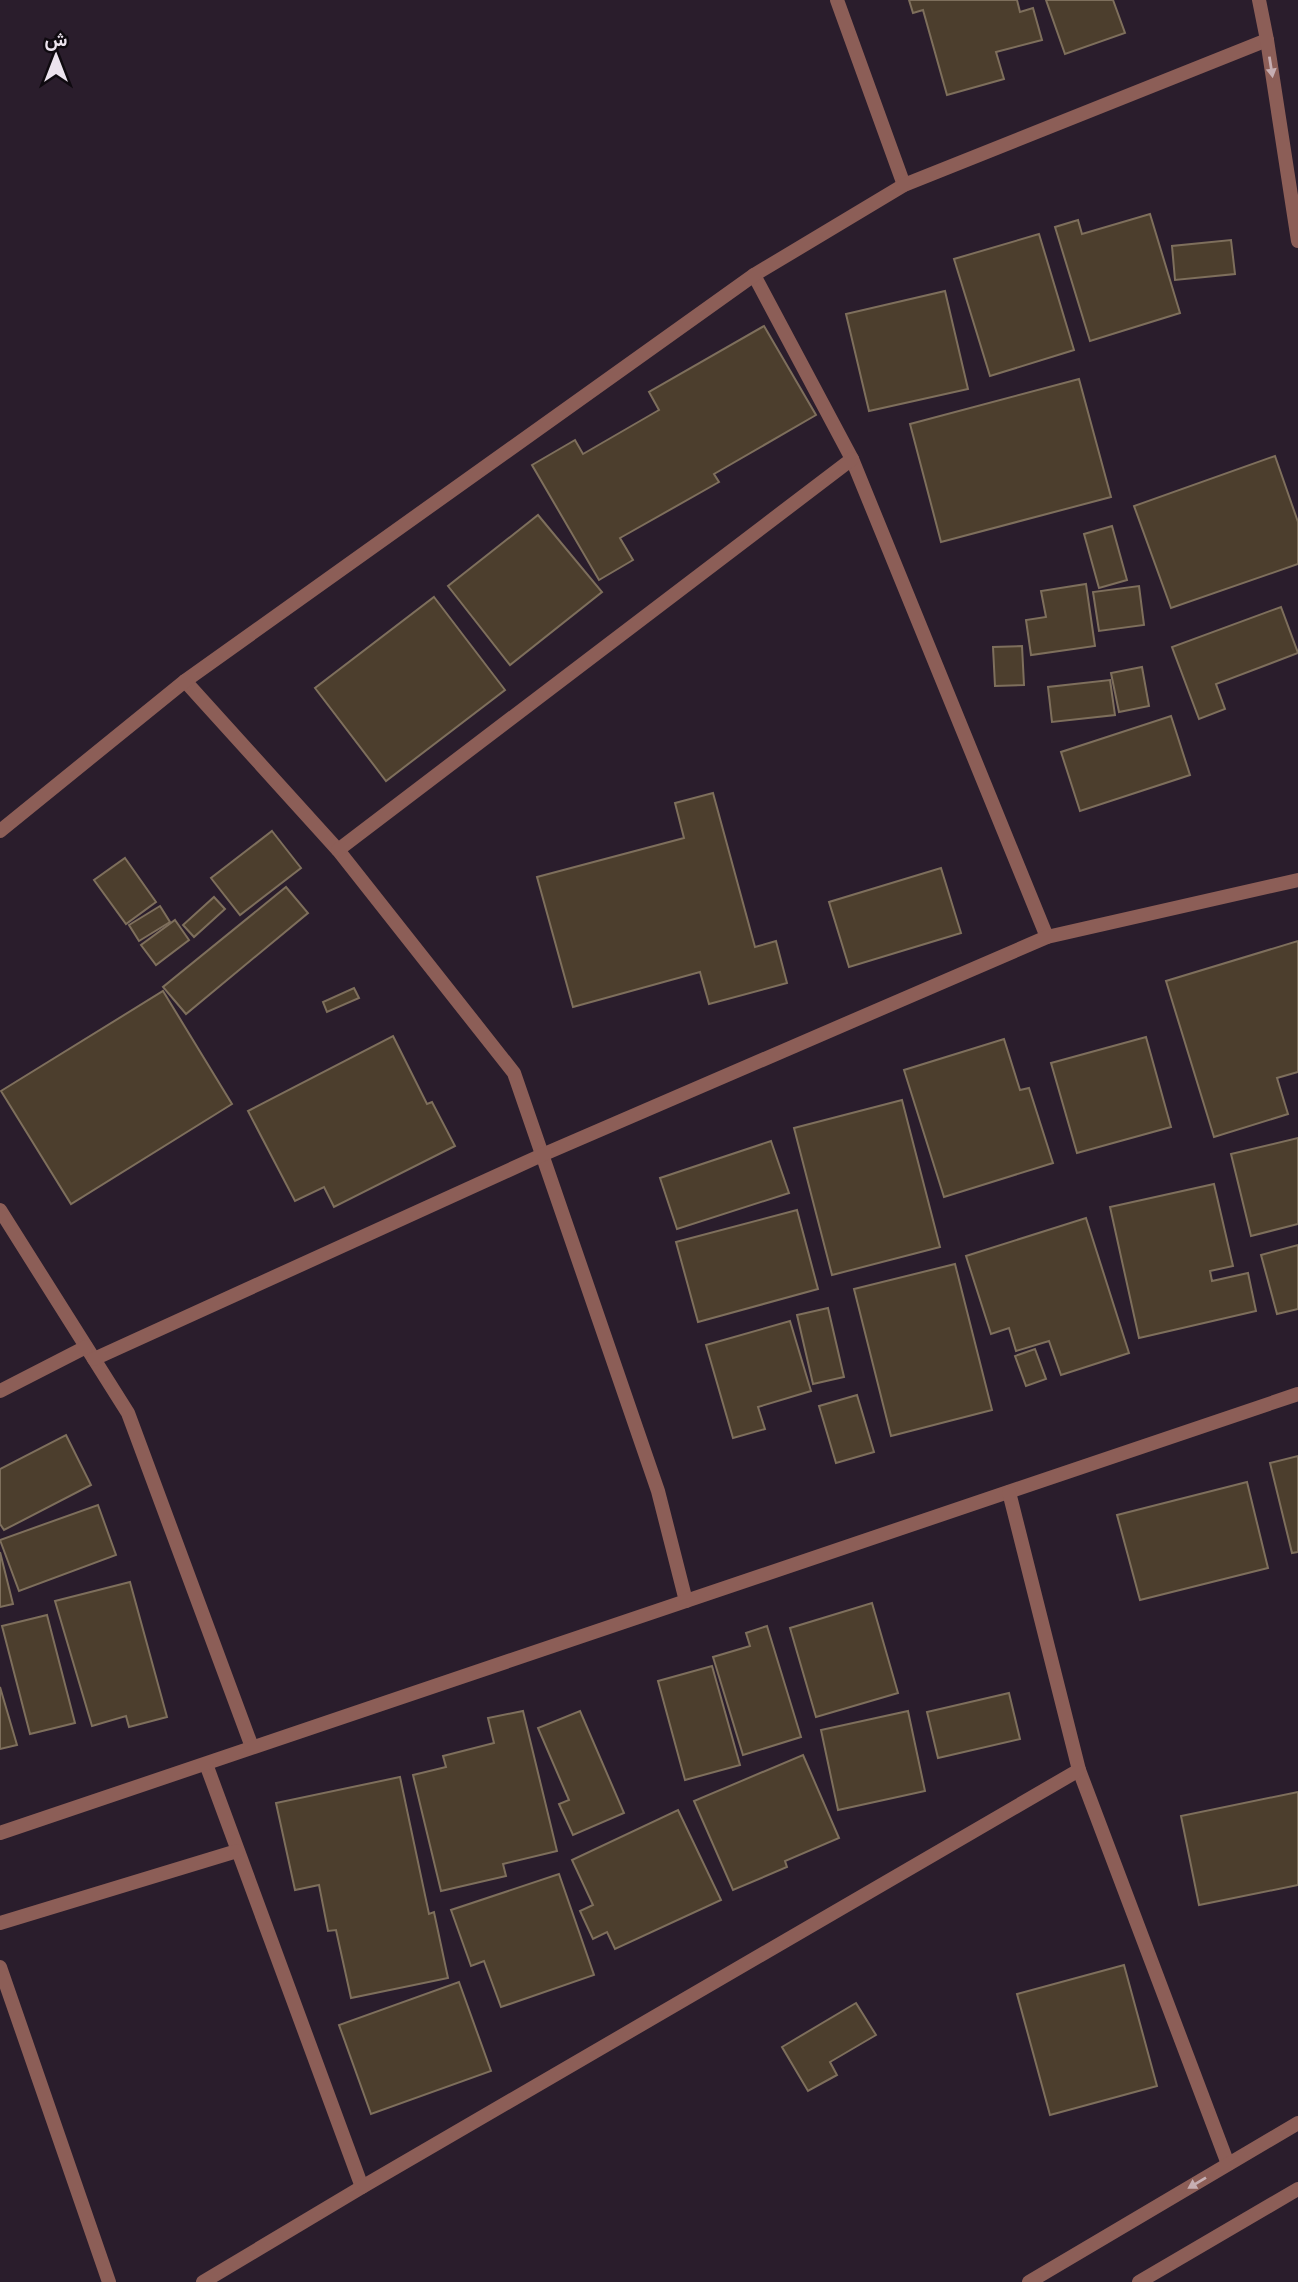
<svg xmlns="http://www.w3.org/2000/svg" width="1298" height="2282" font-family="'IBM Plex Sans',Vazirmatn,sans-serif">
	<style>
		.building { fill: #4c3e2d; stroke: #7e6f5c; stroke-width: 2 }
		.lines { fill: none; stroke-linecap: round; stroke-linejoin: round }
		.service { stroke: #8c5e57; stroke-width: 14 }
		.minor { stroke: #8c5e57; stroke-width: 14 }
		.tertiary { stroke: #8c5e57; stroke-width: 14 }
		.oneway { fill: #c6aeb2 }
	</style>
	<rect width="100%" height="100%" fill="#2a1d2c"/>
	<g class="building">
		<polygon points="909,0 1017,0 1020,12 1033,8 1042,40 996,52 1004,79 947,95 923,10 913,13"/>
		<polygon points="1046,0 1113,0 1125,33 1065,54"/>
		<polygon points="1150,214 1180,313 1090,341 1055,227 1078,220 1082,234"/>
		<polygon points="1039,234 1074,350 990,376 954,259"/>
		<polygon points="1231,240 1235,274 1175,280 1172,246"/>
		<polygon points="945,291 968,389 869,411 846,314"/>
		<polygon points="764,326 816,415 714,474 719,482 620,538 633,560 599,580 532,465 575,440 583,454 659,410 649,392"/>
		<polygon points="1079,379 1111,497 941,542 910,424"/>
		<polygon points="1275,456 1298,522 1298,564 1171,608 1134,506"/>
		<polygon points="538,515 602,592 510,665 448,586"/>
		<polygon points="1112,526 1127,580 1099,588 1084,534"/>
		<polygon points="1086,584 1095,646 1031,655 1026,620 1046,617 1041,591"/>
		<polygon points="1139,586 1144,625 1099,631 1093,592"/>
		<polygon points="434,597 505,690 386,781 315,688"/>
		<polygon points="1281,607 1298,653 1216,684 1225,709 1199,719 1172,647"/>
		<polygon points="1022,646 1024,685 995,686 993,647"/>
		<polygon points="1142,667 1149,706 1119,712 1111,673"/>
		<polygon points="1110,680 1115,715 1052,722 1048,687"/>
		<polygon points="1171,716 1190,775 1080,811 1061,752"/>
		<polygon points="713,793 755,947 776,941 787,983 709,1004 700,972 573,1007 537,877 684,838 675,803"/>
		<polygon points="272,831 301,868 240,915 211,878"/>
		<polygon points="125,858 156,902 126,924 94,880"/>
		<polygon points="941,868 961,933 849,967 829,902"/>
		<polygon points="286,887 308,913 186,1014 163,987"/>
		<polygon points="214,897 225,909 194,937 183,925"/>
		<polygon points="160,906 170,922 139,941 129,925"/>
		<polygon points="175,920 189,940 156,965 141,945"/>
		<polygon points="1298,941 1298,1072 1277,1078 1288,1114 1214,1137 1166,981"/>
		<polygon points="354,988 359,998 327,1012 323,1002"/>
		<polygon points="163,991 232,1104 71,1204 1,1091"/>
		<polygon points="393,1036 427,1104 432,1102 455,1146 334,1207 324,1187 295,1201 248,1111"/>
		<polygon points="1146,1037 1171,1127 1077,1153 1051,1063"/>
		<polygon points="1004,1039 1020,1090 1029,1088 1053,1163 944,1197 904,1070"/>
		<polygon points="902,1100 940,1247 832,1275 794,1128"/>
		<polygon points="1298,1138 1298,1224 1251,1236 1231,1154"/>
		<polygon points="771,1141 789,1193 677,1229 660,1178"/>
		<polygon points="1214,1184 1233,1266 1210,1271 1212,1281 1248,1273 1256,1311 1139,1338 1110,1207"/>
		<polygon points="797,1210 818,1289 698,1322 676,1242"/>
		<polygon points="1086,1218 1129,1353 1061,1375 1049,1341 1016,1351 1009,1328 991,1334 966,1256"/>
		<polygon points="1298,1245 1298,1309 1277,1314 1261,1255"/>
		<polygon points="955,1264 992,1410 891,1436 854,1289"/>
		<polygon points="828,1308 844,1377 813,1384 797,1315"/>
		<polygon points="790,1321 811,1391 758,1407 765,1429 733,1438 706,1345"/>
		<polygon points="1035,1349 1046,1379 1026,1386 1015,1356"/>
		<polygon points="857,1395 874,1452 836,1463 819,1406"/>
		<polygon points="66,1435 91,1485 4,1530 0,1524 0,1469"/>
		<polygon points="1298,1456 1298,1552 1292,1553 1270,1463"/>
		<polygon points="1247,1482 1268,1568 1140,1600 1117,1515"/>
		<polygon points="98,1505 116,1555 19,1591 0,1540"/>
		<polygon points="0,1552 13,1604 0,1607"/>
		<polygon points="130,1582 167,1717 129,1727 126,1716 92,1726 55,1601"/>
		<polygon points="872,1603 898,1693 816,1717 790,1628"/>
		<polygon points="47,1615 75,1723 30,1734 2,1626"/>
		<polygon points="767,1626 801,1737 743,1755 713,1657 750,1646 746,1633"/>
		<polygon points="712,1666 740,1765 685,1780 658,1681"/>
		<polygon points="0,1687 17,1745 0,1749"/>
		<polygon points="1009,1693 1020,1739 938,1758 927,1712"/>
		<polygon points="523,1711 557,1851 503,1864 506,1876 441,1891 413,1775 446,1767 443,1756 494,1743 488,1718"/>
		<polygon points="580,1711 624,1813 573,1835 559,1804 569,1800 538,1728"/>
		<polygon points="908,1711 925,1791 838,1810 821,1730"/>
		<polygon points="803,1755 839,1838 785,1861 787,1867 733,1890 694,1801"/>
		<polygon points="400,1777 429,1914 434,1912 448,1978 351,1998 336,1930 328,1931 319,1885 295,1890 276,1803"/>
		<polygon points="1298,1792 1298,1885 1199,1905 1181,1816"/>
		<polygon points="678,1810 721,1900 615,1949 607,1932 593,1939 580,1911 593,1905 572,1860"/>
		<polygon points="559,1874 594,1975 501,2007 484,1961 471,1966 451,1910"/>
		<polygon points="1124,1965 1157,2086 1050,2115 1017,1994"/>
		<polygon points="459,1982 491,2071 371,2114 339,2025"/>
		<polygon points="856,2003 876,2035 830,2062 837,2075 808,2091 782,2047"/>
	</g>
	<g class="lines">
		<g class="service">
			<polyline points="206,1764 362,2187"/>
			<polyline points="0,1923 237,1851"/>
			<polyline points="0,1967 109,2282"/>
		</g>
		<g class="minor">
			<polyline points="837,0 904,185"/>
			<polyline points="754,275 852,459 1047,937"/>
			<polyline points="185,681 338,850 514,1073 658,1491 686,1601"/>
			<polyline points="0,831 185,681 754,275 904,185 1267,40"/>
			<polyline points="338,850 852,459"/>
			<polyline points="0,1210 128,1413 252,1747"/>
			<polyline points="94,1359 542,1155 1047,937 1298,880"/>
			<polyline points="0,1391 86,1347"/>
			<polyline points="1079,1770 1228,2164"/>
			<polyline points="0,1833 1298,1394"/>
			<polyline points="203,2282 362,2187 1079,1770 1009,1492"/>
		</g>
		<g class="tertiary">
			<polyline points="1259,0 1267,40 1298,241"/>
			<polyline points="1029,2282 1298,2123"/>
			<polyline points="1139,2282 1298,2189"/>
		</g>
	</g>
	<defs><path id="oneway-solid" d="M-6-.8H1V-3.2L6.5 0L1 3.2V.8H-6Z" transform="scale(1.75)"/></defs>
	<g class="oneway">
		<use href="#oneway-solid" transform="translate(1271 67) rotate(81)"/>
		<use href="#oneway-solid" transform="translate(1197 2183) rotate(149)"/>
	</g>
	<g transform="translate(56 56)" stroke="#0f0a10" stroke-width="5" paint-order="stroke">
	<path d="M0-5L12 26L0 18L-12 26Z" fill="#ece3ee"/>
	<text y="-10" font-size="19" font-weight="bold" text-anchor="middle" fill="#ece3ee">ش</text>
	</g>
</svg>
